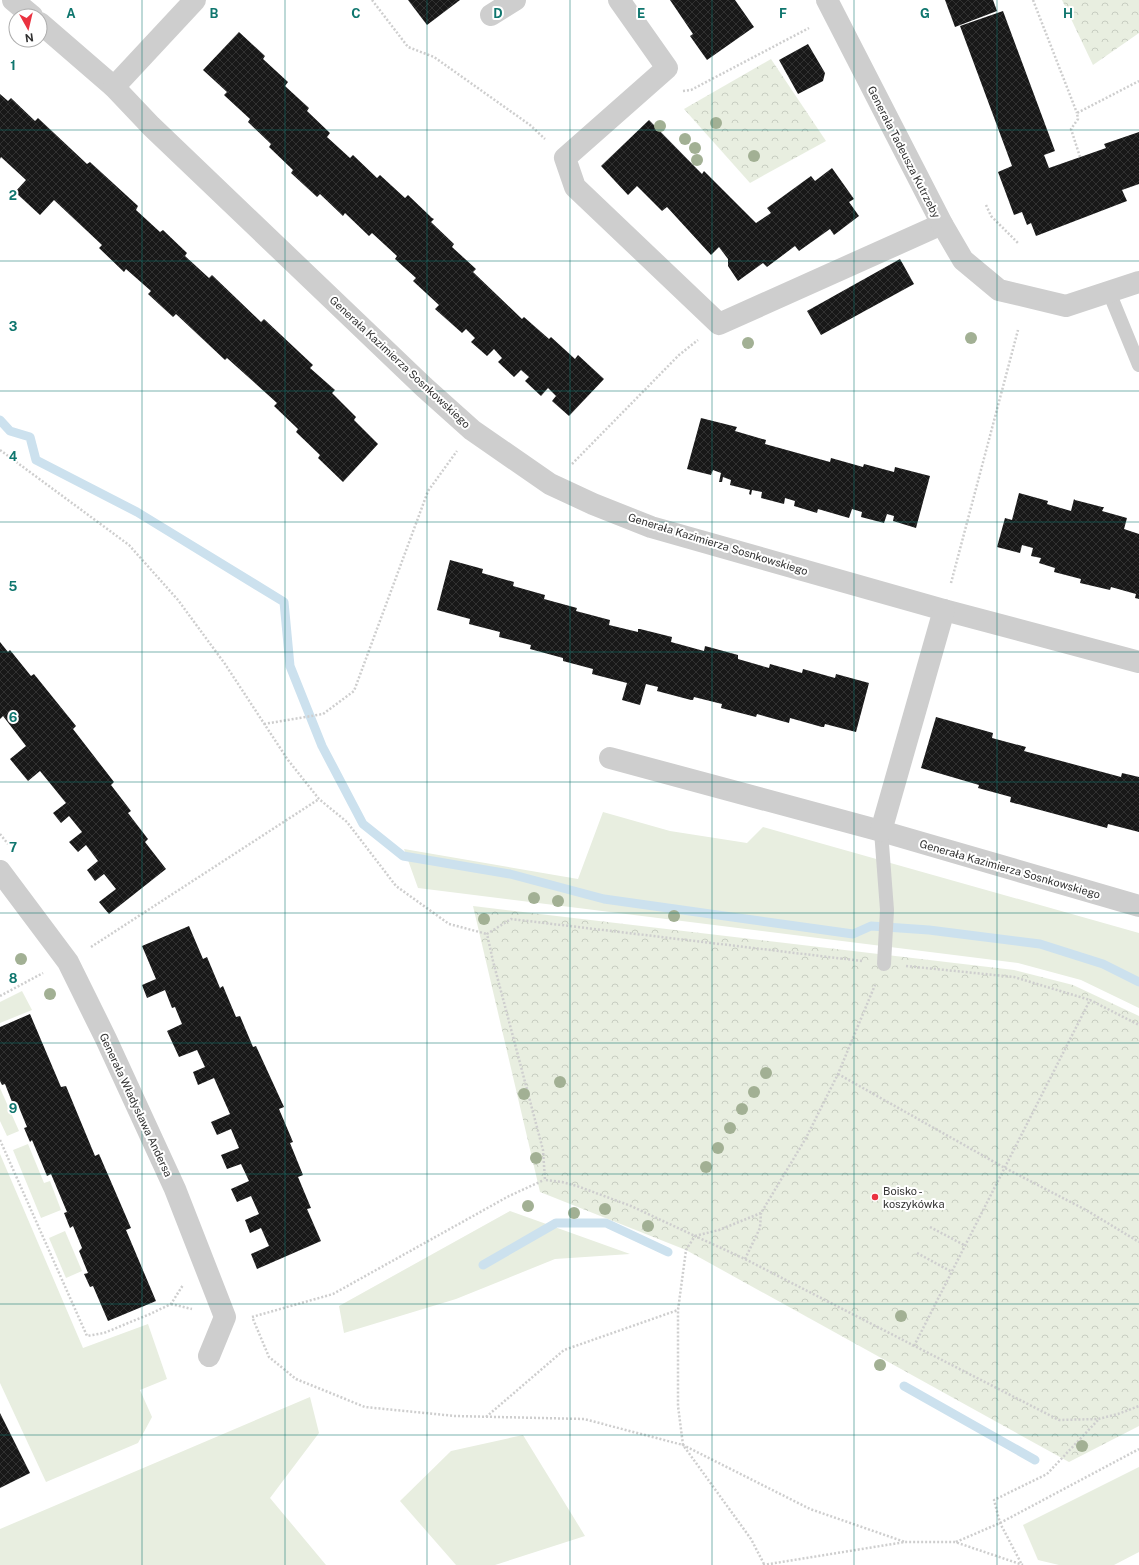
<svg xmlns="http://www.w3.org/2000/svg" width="1139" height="1565" font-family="'Public Sans',sans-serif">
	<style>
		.grass { fill: #e8eee0 }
		.park { fill: url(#park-crowns) }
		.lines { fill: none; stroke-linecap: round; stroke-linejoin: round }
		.stream { stroke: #cce1ee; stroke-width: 9 }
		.building { fill: url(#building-cross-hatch) }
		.path { stroke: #cecece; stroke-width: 2.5; stroke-dasharray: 2 2; stroke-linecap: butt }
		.lane { stroke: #cecece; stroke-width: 14 }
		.street { stroke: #cecece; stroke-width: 22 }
		.tree { fill: #a2b094 }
		.grid { fill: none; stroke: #0f766e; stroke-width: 1; stroke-opacity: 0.55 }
		.poi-dot { fill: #ea3240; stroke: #fff; stroke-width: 1.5 }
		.labels { text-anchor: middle; stroke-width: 4; stroke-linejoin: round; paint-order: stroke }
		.street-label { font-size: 11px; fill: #313131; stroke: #fff }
		.poi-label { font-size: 11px; fill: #313131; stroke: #fff; text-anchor: start }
		.grid-label { font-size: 13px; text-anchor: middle; font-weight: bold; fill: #0f766e; stroke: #fff; stroke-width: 4; stroke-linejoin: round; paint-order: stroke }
	</style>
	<defs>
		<pattern id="park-crowns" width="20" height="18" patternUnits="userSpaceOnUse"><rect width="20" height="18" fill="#e8eee0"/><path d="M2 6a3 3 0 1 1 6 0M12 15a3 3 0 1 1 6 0" fill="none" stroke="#c7cdc1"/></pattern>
		<pattern id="building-cross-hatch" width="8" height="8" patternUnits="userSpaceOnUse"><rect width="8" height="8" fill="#181818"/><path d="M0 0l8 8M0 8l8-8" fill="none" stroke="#313131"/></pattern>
	</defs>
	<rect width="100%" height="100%" fill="#fff"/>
	<g class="grass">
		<polygon points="603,812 670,831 747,843 763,827 1139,933 1139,1008 1081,980 1018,963 418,888 404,849 578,879"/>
		<polygon points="22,991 32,1010 0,1023 0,1002"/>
		<polygon points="0,1088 19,1131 7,1136 0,1121"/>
		<polygon points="28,1144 44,1183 50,1181 61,1210 41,1218 13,1150"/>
		<polygon points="0,1154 83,1348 148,1324 167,1379 140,1390 152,1417 138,1443 46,1482 0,1383"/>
		<polygon points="510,1211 630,1254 555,1259 456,1299 344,1333 339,1306"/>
		<polygon points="65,1231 82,1271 66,1278 49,1238"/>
		<polygon points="310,1397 319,1433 270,1498 326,1565 0,1565 0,1529"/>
		<polygon points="523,1435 585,1536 495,1565 456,1565 400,1501 451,1451"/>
		<polygon points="1139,1467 1139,1552 1114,1565 1059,1565 1038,1560 1023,1525"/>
	</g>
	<g class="park">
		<polygon points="1062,0 1139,0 1139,33 1093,65"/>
		<polygon points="771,59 826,141 750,183 684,109"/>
		<polygon points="473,906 1014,970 1073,985 1139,1016 1139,1426 1069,1462 686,1250 540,1192"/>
	</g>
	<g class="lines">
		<g class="stream">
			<polyline points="0,420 10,431 30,437 36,460 137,512 284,602 290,666 322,746 363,824 403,856 510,874 604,899 853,934 871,926 929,930 1040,944 1103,964 1139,982"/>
			<polyline points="483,1265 556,1223 606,1223 668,1252"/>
			<polyline points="904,1386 1035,1460"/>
		</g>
	</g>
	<g class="building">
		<polygon points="408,0 460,0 427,25"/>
		<polygon points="670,0 735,0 754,27 707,60 690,36 693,34"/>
		<polygon points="945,0 993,0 997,11 955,27"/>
		<polygon points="1003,11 1055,151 1044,155 1049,168 1106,148 1104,144 1139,132 1139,184 1122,190 1127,201 1036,236 1031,223 1027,225 1022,212 1014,215 998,172 1012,166 960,26"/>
		<polygon points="239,32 265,56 263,59 288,82 285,86 309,108 307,111 330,133 327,137 350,158 353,155 377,178 380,175 405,198 408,195 432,218 434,219 431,222 454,244 452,247 476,269 473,272 522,319 524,317 549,339 551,337 575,359 578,355 604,379 569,416 552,401 556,396 548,388 541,396 525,381 529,377 521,370 514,377 498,362 502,358 494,349 487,356 471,342 475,338 466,329 462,333 435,309 439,305 413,281 416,278 395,259 397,256 372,233 369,236 345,213 343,216 320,194 317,197 291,173 293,170 269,147 271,144 248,122 250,119 225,96 224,95 227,92 203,70"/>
		<polygon points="808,44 825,73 823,81 798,94 779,60"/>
		<polygon points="0,94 8,101 11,98 35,121 38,118 87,164 90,162 138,206 136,210 160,232 163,230 187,253 185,256 209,278 212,275 261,322 264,319 313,365 310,368 335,390 332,393 356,417 354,420 378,444 343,482 318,458 320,455 296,432 298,429 274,406 277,403 227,358 225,360 176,314 173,317 148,294 151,291 126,269 124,272 99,248 102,245 54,200 40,215 15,192 26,180 1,157 0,159"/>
		<polygon points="649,120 702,174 704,171 756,223 771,213 767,208 811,176 815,181 832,168 854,199 849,202 859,216 834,235 830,229 799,251 795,246 767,267 763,263 738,281 728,266 728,259 719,247 711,255 667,207 662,211 637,186 628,195 601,166"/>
		<polygon points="900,259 914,284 821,335 807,311"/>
		<polygon points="701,418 737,427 735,431 766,440 765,444 830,462 831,458 863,467 864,464 894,472 895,467 930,476 916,528 893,521 894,516 887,514 884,523 861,517 862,512 852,509 849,518 818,509 817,513 794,506 795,501 785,498 784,504 761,498 762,492 752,490 751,495 749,494 750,490 730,485 731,480 723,477 722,482 719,482 721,473 713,470 711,475 687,469"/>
		<polygon points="1019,493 1048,501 1047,504 1071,511 1074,499 1075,500 1102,507 1104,507 1102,511 1127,518 1124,529 1139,534 1139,599 1135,598 1136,594 1111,587 1110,590 1080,583 1081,579 1054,572 1055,568 1039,563 1041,558 1031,556 1033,548 1022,545 1020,553 997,547 1005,518 1012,520"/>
		<polygon points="450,560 483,569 482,573 514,582 513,586 545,595 544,599 577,608 576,611 610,620 609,625 638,632 638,629 640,629 672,637 671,642 704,651 705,646 738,655 738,659 769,668 770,664 802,673 803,669 835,678 836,674 869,683 856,732 825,724 824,727 822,727 790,718 789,723 757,714 756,717 721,708 722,704 694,697 693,700 691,700 657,691 658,687 646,684 640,705 622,700 627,683 592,674 593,669 563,661 563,658 530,649 531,645 499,637 500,632 469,624 470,619 437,610"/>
		<polygon points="0,642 8,652 10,650 31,676 34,674 76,726 73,729 114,782 111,785 131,811 128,813 148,839 145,842 166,869 109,914 99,902 116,889 104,874 95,881 87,870 98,861 86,845 78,852 69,842 82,832 69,816 61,823 53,813 66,803 40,771 28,781 10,759 26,746 3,716 0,719"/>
		<polygon points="936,717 993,733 992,738 1026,747 1024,751 1121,777 1122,773 1139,777 1139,832 1108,824 1107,828 1010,802 1011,797 978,788 979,785 921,768"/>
		<polygon points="189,926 203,959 207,957 220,988 223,986 236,1017 240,1016 253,1047 256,1046 284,1107 279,1109 293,1142 290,1143 303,1175 298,1177 311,1208 307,1209 321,1241 257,1269 251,1254 269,1246 261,1228 250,1233 245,1220 259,1214 251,1196 237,1202 231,1189 249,1181 241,1164 227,1169 221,1155 239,1148 231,1129 217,1135 211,1122 230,1114 214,1078 198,1085 193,1072 205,1067 197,1050 179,1057 167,1031 182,1024 175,1007 172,1008 165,990 147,998 142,985 156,979 142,946"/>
		<polygon points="30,1014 61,1087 66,1086 95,1156 99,1154 131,1228 126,1230 156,1301 108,1321 93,1286 90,1287 84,1274 88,1273 79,1251 82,1248 73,1226 70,1228 64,1213 67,1212 51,1174 47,1176 32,1140 30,1142 24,1128 27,1127 18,1105 14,1107 5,1084 2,1085 0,1081 0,1027"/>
		<polygon points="0,1413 30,1473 0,1488"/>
	</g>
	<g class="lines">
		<g class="path">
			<polyline points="372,0 408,47 434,57 530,125 545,139"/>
			<polyline points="1033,0 1077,113"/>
			<polyline points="683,91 691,90 809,28"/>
			<polyline points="1080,157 1071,129 1078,119 1077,113 1139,81"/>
			<polyline points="986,205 991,216 1018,243"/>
			<polyline points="0,450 129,545 178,600 225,664 288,760 319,799 347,822 396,886 449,924 487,934"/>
			<polyline points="572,464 679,355 698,340"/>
			<polyline points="951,583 1018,330"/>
			<polyline points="264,724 323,714 354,691 428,491 457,451"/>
			<polyline points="0,834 8,844"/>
			<polyline points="91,947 319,799"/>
			<polyline points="862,961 511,919 487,934 493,961 543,1150 545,1180 562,1182 577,1186 631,1206 695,1236 719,1230 761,1213 806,1138 838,1074 875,985"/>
			<polyline points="906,966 1014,977 1090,1000"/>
			<polyline points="0,996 43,973"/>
			<polyline points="838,1074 1005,1168 1086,1210 1139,1242"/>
			<polyline points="0,1140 87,1336 104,1333 150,1314 171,1304 183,1285"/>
			<polyline points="930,1227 966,1246"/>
			<polyline points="917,1253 952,1272"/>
			<polyline points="745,1259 760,1228 761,1213"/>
			<polyline points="171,1304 192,1309"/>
			<polyline points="252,1317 333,1294 509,1196 544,1180"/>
			<polyline points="253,1319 269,1357 296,1379 365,1407 455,1416 584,1419 683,1445 810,1509 905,1542"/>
			<polyline points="914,1346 1090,1000 1139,1025"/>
			<polyline points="486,1417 564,1350 678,1310"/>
			<polyline points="956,1542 1000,1523 1139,1449"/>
			<polyline points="1021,1563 1000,1523 994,1500 1047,1474 1098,1420"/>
			<polyline points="764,1564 751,1539 683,1445 678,1406 678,1310 686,1250 695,1236 745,1259 1059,1420 1098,1419 1118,1414 1139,1406"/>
			<polyline points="763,1565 905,1542 955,1542 1023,1565"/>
		</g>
		<g class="lane">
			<polyline points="1109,292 1139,365"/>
			<polyline points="881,831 887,910 884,964"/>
		</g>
		<g class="street">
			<polyline points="13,0 32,16"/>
			<polyline points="619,0 667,68 565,158 575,187 719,324 942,224"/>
			<polyline points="827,0 942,224 963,260 999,290 1066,306 1139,282"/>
			<polyline points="491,15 515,0"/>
			<polyline points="40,23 114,87 151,126 424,387 472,430 550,484 593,504 651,527 944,610 1139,662"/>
			<polyline points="114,87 195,0"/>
			<polyline points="610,758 881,831 1139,906"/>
			<polyline points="881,831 944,610"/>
			<polyline points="0,871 68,962 106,1039 175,1189 225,1317 209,1356"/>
		</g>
	</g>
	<g class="tree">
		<circle cx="716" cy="123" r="6"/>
		<circle cx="660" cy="126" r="6"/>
		<circle cx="685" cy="139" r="6"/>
		<circle cx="695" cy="148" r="6"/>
		<circle cx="754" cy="156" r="6"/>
		<circle cx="697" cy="160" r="6"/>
		<circle cx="971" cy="338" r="6"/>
		<circle cx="748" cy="343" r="6"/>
		<circle cx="534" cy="898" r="6"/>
		<circle cx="558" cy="901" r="6"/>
		<circle cx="674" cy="916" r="6"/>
		<circle cx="484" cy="919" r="6"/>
		<circle cx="21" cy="959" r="6"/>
		<circle cx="50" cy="994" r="6"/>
		<circle cx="766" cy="1073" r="6"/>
		<circle cx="560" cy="1082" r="6"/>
		<circle cx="754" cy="1092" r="6"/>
		<circle cx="524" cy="1094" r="6"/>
		<circle cx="742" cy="1109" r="6"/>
		<circle cx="730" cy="1128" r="6"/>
		<circle cx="718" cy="1148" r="6"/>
		<circle cx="536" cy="1158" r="6"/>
		<circle cx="706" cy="1167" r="6"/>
		<circle cx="528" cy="1206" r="6"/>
		<circle cx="605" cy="1209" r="6"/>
		<circle cx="574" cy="1213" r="6"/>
		<circle cx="648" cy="1226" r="6"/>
		<circle cx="901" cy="1316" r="6"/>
		<circle cx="880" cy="1365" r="6"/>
		<circle cx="1082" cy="1446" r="6"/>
	</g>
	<path class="grid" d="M 142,0 L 142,1565M 285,0 L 285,1565M 427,0 L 427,1565M 570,0 L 570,1565M 712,0 L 712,1565M 854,0 L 854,1565M 997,0 L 997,1565M 0,130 L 1139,130M 0,261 L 1139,261M 0,391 L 1139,391M 0,522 L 1139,522M 0,652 L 1139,652M 0,782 L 1139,782M 0,913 L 1139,913M 0,1043 L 1139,1043M 0,1174 L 1139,1174M 0,1304 L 1139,1304M 0,1435 L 1139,1435"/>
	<circle class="poi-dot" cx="875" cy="1197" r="4"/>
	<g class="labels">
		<g class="street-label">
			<text transform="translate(904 152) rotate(63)" y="4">Generała Tadeusza Kutrzeby</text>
			<text transform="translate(400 362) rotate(43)" y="4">Generała Kazimierza Sosnkowskiego</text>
			<text transform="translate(718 544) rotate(17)" y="4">Generała Kazimierza Sosnkowskiego</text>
			<text transform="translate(1010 869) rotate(16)" y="4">Generała Kazimierza Sosnkowskiego</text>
			<text transform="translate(136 1105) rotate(65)" y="4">Generała Władysława Andersa</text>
		</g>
		<g class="poi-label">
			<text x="883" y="1195">Boisko -<tspan x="883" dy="13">koszykówka</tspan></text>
		</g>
	</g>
	<g class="grid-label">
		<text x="71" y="18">A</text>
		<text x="214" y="18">B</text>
		<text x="356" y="18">C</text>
		<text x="498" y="18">D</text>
		<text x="641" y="18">E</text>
		<text x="783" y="18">F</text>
		<text x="925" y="18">G</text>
		<text x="1068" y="18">H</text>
		<text x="13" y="70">1</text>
		<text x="13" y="200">2</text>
		<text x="13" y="331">3</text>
		<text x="13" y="461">4</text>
		<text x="13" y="591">5</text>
		<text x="13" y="722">6</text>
		<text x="13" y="852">7</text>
		<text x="13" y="983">8</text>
		<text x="13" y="1113">9</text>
	</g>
	<g transform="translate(28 28) rotate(172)"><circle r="19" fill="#ffffff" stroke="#adadad"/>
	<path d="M0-3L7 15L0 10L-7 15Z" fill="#ea3240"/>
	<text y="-6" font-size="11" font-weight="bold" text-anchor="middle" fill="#313131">N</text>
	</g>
</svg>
